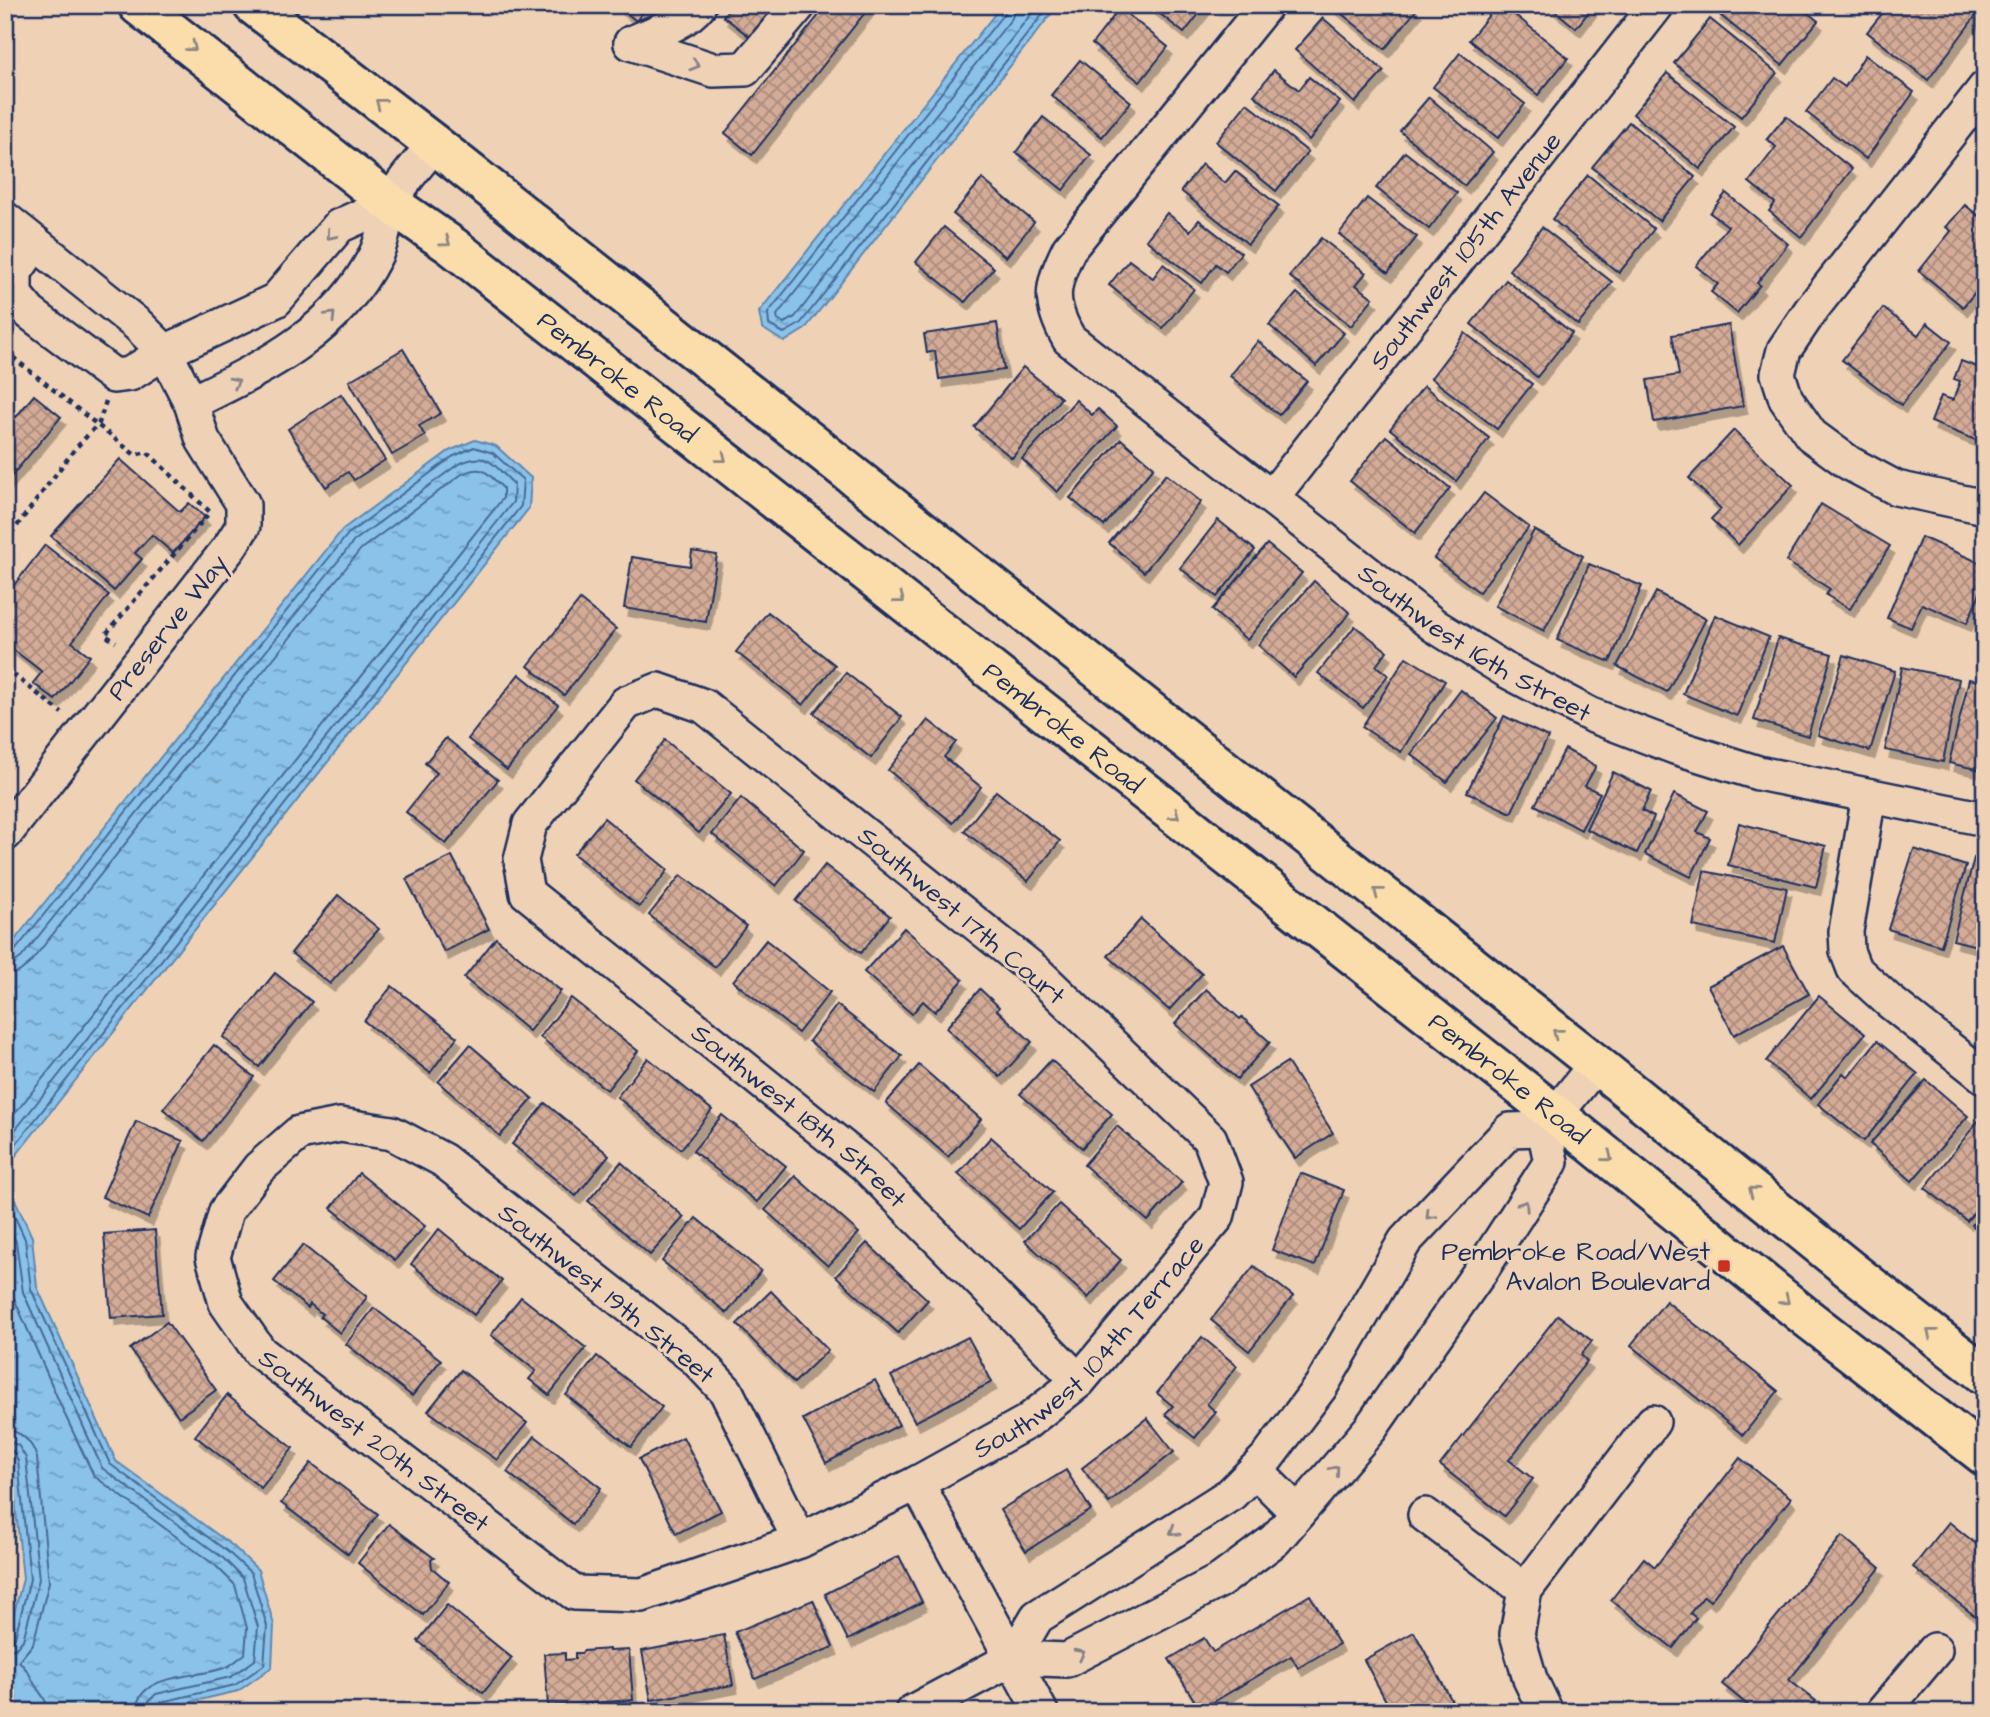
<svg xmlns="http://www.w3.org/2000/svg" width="1990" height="1717" font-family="'Architects Daughter',sans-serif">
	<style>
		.water { fill: url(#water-ripples); stroke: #5e87b1; stroke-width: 2 }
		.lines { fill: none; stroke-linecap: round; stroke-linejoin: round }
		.shore { stroke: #476a96; stroke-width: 2 }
		.building { fill: url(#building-cross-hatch); stroke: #1b2f5e; stroke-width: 2; filter: url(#shadow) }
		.minor-casing { stroke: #1b2f5e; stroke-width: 38 }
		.major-casing { stroke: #1b2f5e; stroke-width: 44 }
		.path { stroke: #1b2f5e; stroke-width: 4.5; stroke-dasharray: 5 5; stroke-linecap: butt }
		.minor { stroke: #efd2b6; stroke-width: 33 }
		.major { stroke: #fbddab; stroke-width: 38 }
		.oneway { stroke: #8b8684 }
		.oneway2 { stroke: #85808a }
		.poi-dot { fill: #c8321e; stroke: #efd2b6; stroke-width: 2.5 }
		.labels { text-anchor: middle; stroke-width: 6; stroke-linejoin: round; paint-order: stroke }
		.street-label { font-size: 26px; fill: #1b2f5e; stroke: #efd2b6 }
		.poi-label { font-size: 26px; fill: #1b2f5e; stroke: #efd2b6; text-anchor: end }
	</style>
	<defs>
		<pattern id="water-ripples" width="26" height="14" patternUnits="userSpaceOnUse" patternTransform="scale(1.75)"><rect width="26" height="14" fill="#8ac2e9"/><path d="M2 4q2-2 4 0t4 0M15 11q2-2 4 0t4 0" fill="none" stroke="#709ec0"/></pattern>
		<pattern id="building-cross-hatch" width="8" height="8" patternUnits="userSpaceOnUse" patternTransform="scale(1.75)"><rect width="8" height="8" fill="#d4ab96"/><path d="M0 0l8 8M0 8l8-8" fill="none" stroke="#ab8c7e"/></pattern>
		<filter id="shadow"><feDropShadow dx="4.5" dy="8" stdDeviation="0" flood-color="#0004"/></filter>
	</defs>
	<rect width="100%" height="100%" fill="#efd2b6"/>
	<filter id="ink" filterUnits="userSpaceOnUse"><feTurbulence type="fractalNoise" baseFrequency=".0143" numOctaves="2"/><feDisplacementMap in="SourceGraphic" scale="14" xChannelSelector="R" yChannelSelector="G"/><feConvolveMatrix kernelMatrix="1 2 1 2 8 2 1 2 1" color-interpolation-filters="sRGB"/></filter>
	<g filter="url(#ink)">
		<g class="water">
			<polygon points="1002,5 1058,5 805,329 784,342 762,328 759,312"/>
			<polygon points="475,440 496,446 531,478 529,508 14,1158 12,1193 32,1237 37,1287 116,1461 233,1546 258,1570 274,1625 272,1667 238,1691 148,1712 24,1712 12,1699 5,1676 5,1647 23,1579 11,1462 5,1450 5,952 343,529 449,451"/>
		</g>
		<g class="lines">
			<g class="shore">
				<polyline points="1007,5 1005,12 768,313 769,325 784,333 800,324 1050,5"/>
				<polyline points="1016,5 1012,18 777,315 778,320 784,323 795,317 1038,5"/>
				<polyline points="5,955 14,952 348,534 452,457 474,447 493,453 523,480 521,506 8,1154 5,1184"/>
				<path d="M 5,964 L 13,963 L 21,958 L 354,541 L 457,465 C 488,450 491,463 514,484 L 513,502 L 5,1143"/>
				<path d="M 5,975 L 19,972 L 29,964 L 361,549 L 462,474 C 484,464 487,473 503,488 L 503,498 L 5,1126"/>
				<polyline points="5,1195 25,1239 31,1289 110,1464 228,1552 251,1573 267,1626 264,1665 235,1685 161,1702 156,1706 155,1712"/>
				<polyline points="5,1217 16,1242 23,1292 102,1468 223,1558 243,1578 258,1627 255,1660 231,1677 156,1694 149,1701 147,1712"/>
				<path d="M 5,1243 L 13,1296 L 65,1415 L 94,1476 L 216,1566 L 235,1585 L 247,1628 L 245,1654 C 239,1658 233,1664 227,1667 C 199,1679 137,1671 136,1712"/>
				<path d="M 5,1430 C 23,1431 32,1442 37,1458 L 49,1582 L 33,1644 L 19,1661 C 28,1671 29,1673 35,1685 C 41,1695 47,1699 48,1712"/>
				<polyline points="5,1441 18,1445 26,1458 39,1579 23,1640 16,1648 5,1651"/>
				<polyline points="5,1449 13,1451 18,1461 30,1579 15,1637 11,1641 5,1642"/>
			</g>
		</g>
		<g class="building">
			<polygon points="617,5 648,5 636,21"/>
			<polygon points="732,5 775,5 750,37 723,16"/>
			<polygon points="827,5 871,5 752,155 725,133"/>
			<polygon points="1149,5 1206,5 1184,33"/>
			<polygon points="1331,5 1412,5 1417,9 1385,49"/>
			<polygon points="1497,5 1503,5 1568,58 1538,95 1469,40"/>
			<polygon points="1548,5 1594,5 1576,28"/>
			<polygon points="1721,5 1798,5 1818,21 1782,65 1716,12"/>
			<polygon points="1889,5 1966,5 1977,14 1928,80 1867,32"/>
			<polygon points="1120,8 1168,47 1140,82 1092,44"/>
			<polygon points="1323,18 1384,71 1355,103 1295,50"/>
			<polygon points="1710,19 1777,73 1741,117 1674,63"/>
			<polygon points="1460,53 1525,104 1498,138 1433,87"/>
			<polygon points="1865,55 1914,92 1866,159 1806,112 1832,78 1845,87"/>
			<polygon points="1080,60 1131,102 1102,137 1051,95"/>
			<polygon points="1274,70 1299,90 1309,77 1340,102 1309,140 1254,95"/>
			<polygon points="1667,73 1734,127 1700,169 1633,114"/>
			<polygon points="1429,97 1493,152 1464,186 1400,131"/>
			<polygon points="1247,103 1308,152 1276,191 1216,142"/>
			<polygon points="1786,116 1852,169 1801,237 1769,211 1775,203 1749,182 1776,147 1767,139"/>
			<polygon points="1043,117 1091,155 1063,190 1016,152"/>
			<polygon points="1629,122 1695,177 1659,221 1592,167"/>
			<polygon points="1405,152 1457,193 1429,229 1376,188"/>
			<polygon points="1202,164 1225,183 1235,171 1279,206 1248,244 1181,191"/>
			<polygon points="1588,175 1654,229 1619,273 1552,219"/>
			<polygon points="982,179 1034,222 1006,257 953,214"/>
			<polygon points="1726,193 1788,244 1757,283 1760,285 1737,313 1711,292 1718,284 1696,266 1728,226 1710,213"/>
			<polygon points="1367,198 1417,237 1388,273 1339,234"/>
			<polygon points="1965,205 1985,221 1985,280 1963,307 1919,271 1951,231 1946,227"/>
			<polygon points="1167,213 1190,231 1199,220 1241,253 1226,272 1216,264 1202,283 1146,240"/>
			<polygon points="944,227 994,268 965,302 916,262"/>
			<polygon points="1542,227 1612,282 1578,325 1509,270"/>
			<polygon points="1321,238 1366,273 1356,285 1373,298 1351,326 1289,276"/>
			<polygon points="1129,260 1153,278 1163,264 1194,289 1163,328 1109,285"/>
			<polygon points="1506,280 1572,333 1537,377 1471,324"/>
			<polygon points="1297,293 1344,333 1316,366 1269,325"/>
			<polygon points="1883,308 1918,335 1927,323 1951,342 1901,405 1842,360"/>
			<polygon points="997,323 1004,370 939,379 935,351 927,353 924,334"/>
			<polygon points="1729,325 1743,406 1654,422 1647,380 1679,375 1672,335"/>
			<polygon points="1465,333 1532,384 1497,429 1431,378"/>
			<polygon points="1258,341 1307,381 1279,415 1230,376"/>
			<polygon points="403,349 441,413 419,426 425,436 392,455 349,381"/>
			<polygon points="1961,361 1985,370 1985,444 1931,422 1941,396 1953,400 1960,381 1954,379"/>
			<polygon points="1023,367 1061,398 1012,458 974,427"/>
			<polygon points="1424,386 1489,438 1456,481 1390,429"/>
			<polygon points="341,394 385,460 354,480 348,472 326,487 288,429"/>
			<polygon points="34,395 61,417 5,484 5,408 16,417"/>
			<polygon points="1076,400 1092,415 1098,409 1117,426 1057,492 1022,459"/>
			<polygon points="1734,430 1793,485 1738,545 1711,519 1721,509 1689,478"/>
			<polygon points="1386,436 1450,488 1415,533 1350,481"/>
			<polygon points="1121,439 1154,467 1104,526 1070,498"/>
			<polygon points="120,459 180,512 189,503 205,517 173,553 152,535 135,553 142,559 114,591 51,536"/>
			<polygon points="1166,474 1201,502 1144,572 1109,543"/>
			<polygon points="1484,493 1529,527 1479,592 1434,558"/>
			<polygon points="1821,504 1890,546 1850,609 1826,595 1830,589 1786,561"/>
			<polygon points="1218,520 1255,550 1217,597 1180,568"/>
			<polygon points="1534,530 1583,556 1544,631 1495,606"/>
			<polygon points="1921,537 1985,565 1985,582 1967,623 1922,604 1911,628 1887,618"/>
			<polygon points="1267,544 1302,573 1247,640 1212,610"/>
			<polygon points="45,545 109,595 72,642 90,656 55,700 33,683 42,672 5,643 5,591 8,593"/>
			<polygon points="692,551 717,555 706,622 624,608 632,557 690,566"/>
			<polygon points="1589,564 1642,586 1610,662 1557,640"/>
			<polygon points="1314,581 1350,613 1294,677 1258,645"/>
			<polygon points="1656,592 1706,619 1667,692 1617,666"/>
			<polygon points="580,600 616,629 564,695 528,666"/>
			<polygon points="768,612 835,665 803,705 736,652"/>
			<polygon points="1715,615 1769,637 1737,716 1683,694"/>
			<polygon points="1355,626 1387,651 1376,666 1388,675 1363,708 1318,673"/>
			<polygon points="1778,638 1832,654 1808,736 1754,720"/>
			<polygon points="1844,655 1895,671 1870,751 1818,735"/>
			<polygon points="1406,657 1445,681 1401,752 1362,727"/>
			<polygon points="1902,667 1959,679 1943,762 1885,750"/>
			<polygon points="846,673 902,717 871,758 814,713"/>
			<polygon points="519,674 558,705 507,770 468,739"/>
			<polygon points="1969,679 1985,683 1985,771 1949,763"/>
			<polygon points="1461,690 1497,718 1447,782 1411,754"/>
			<polygon points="1504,716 1548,737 1511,813 1467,792"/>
			<polygon points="928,720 956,742 944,757 981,787 953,823 888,770"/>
			<polygon points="446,738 498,780 446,844 406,812 437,773 425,763"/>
			<polygon points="665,740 731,794 699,833 634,779"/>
			<polygon points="1565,749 1596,766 1585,786 1600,793 1581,830 1535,805"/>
			<polygon points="1613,772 1651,791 1642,811 1654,817 1637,853 1586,829"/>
			<polygon points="996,791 1060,841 1028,881 964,831"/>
			<polygon points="1674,794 1708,811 1697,832 1710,838 1691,877 1645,854"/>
			<polygon points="741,798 804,850 776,886 712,834"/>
			<polygon points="604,818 668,870 639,907 574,854"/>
			<polygon points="1739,823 1826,846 1816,887 1728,865"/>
			<polygon points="1914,849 1966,866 1941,946 1888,929"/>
			<polygon points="452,856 489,929 444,952 406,879"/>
			<polygon points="1974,858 1985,861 1985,948 1953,940"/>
			<polygon points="825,865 890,916 861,953 796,901"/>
			<polygon points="1704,871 1787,888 1775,943 1693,926"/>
			<polygon points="681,875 746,926 715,967 649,915"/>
			<polygon points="338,895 379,929 330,984 291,953"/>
			<polygon points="1141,919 1202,974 1169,1010 1108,956"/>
			<polygon points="904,928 963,980 935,1012 923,1001 912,1014 864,972"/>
			<polygon points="496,938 561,991 529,1031 464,978"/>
			<polygon points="766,940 830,992 798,1033 733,981"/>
			<polygon points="1783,946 1809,994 1734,1035 1708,986"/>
			<polygon points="275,973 312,1002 259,1067 223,1037"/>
			<polygon points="392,986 457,1037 430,1073 364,1021"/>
			<polygon points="980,989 999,1007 997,1010 1032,1042 1000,1077 946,1028"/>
			<polygon points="1206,989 1240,1019 1242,1017 1270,1042 1237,1079 1175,1024"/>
			<polygon points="1819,996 1865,1034 1811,1099 1766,1061"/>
			<polygon points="571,998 638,1051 607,1090 540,1037"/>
			<polygon points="837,1005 902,1056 874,1092 809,1041"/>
			<polygon points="1877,1041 1918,1074 1864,1141 1818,1104 1843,1073 1848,1077"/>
			<polygon points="214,1045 254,1077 203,1141 163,1109"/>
			<polygon points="470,1045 533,1099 500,1136 438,1082"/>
			<polygon points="648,1058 712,1110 681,1149 617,1097"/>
			<polygon points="1051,1060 1112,1114 1082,1148 1020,1094"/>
			<polygon points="1287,1062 1333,1133 1295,1158 1248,1087"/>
			<polygon points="919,1065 981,1119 948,1157 886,1103"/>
			<polygon points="1926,1080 1968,1116 1912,1181 1870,1144"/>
			<polygon points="545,1103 609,1155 576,1196 512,1144"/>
			<polygon points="722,1115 786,1166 757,1202 693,1151"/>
			<polygon points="136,1121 183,1141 148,1218 102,1197"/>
			<polygon points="1978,1121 1985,1127 1985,1199 1967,1221 1925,1188"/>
			<polygon points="1117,1126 1182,1182 1148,1221 1084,1165"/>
			<polygon points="991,1137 1053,1192 1019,1229 958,1174"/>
			<polygon points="621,1162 684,1217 650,1255 588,1201"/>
			<polygon points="359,1173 425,1226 395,1260 331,1208"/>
			<polygon points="1300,1173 1344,1190 1315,1266 1272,1250"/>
			<polygon points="795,1176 859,1233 828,1266 765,1210"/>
			<polygon points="1059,1204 1121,1260 1088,1298 1025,1241"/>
			<polygon points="1985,1210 1985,1236 1972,1225"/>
			<polygon points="696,1218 761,1271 727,1313 662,1261"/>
			<polygon points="439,1229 502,1281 474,1315 411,1264"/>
			<polygon points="155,1230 162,1314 111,1318 104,1234"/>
			<polygon points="867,1243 928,1300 898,1333 836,1276"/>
			<polygon points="303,1245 367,1297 340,1333 320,1317 322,1314 310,1304 308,1308 274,1281"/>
			<polygon points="1254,1266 1293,1296 1249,1351 1211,1320"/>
			<polygon points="771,1291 828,1350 794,1383 737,1324"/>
			<polygon points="521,1297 586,1348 549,1395 529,1379 536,1371 491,1335"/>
			<polygon points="1666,1301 1778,1391 1743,1435 1631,1345"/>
			<polygon points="374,1308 441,1360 412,1396 346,1344"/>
			<polygon points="1558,1315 1592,1341 1581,1355 1587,1361 1509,1460 1533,1479 1504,1516 1440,1465"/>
			<polygon points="167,1322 216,1390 179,1417 130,1349"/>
			<polygon points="968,1337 992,1382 915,1422 891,1376"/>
			<polygon points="1202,1337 1237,1366 1207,1404 1216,1412 1195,1438 1165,1414 1173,1406 1157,1393"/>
			<polygon points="597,1356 662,1407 631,1447 566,1395"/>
			<polygon points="461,1370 527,1423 497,1460 428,1411"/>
			<polygon points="875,1380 899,1425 826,1463 803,1419"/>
			<polygon points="227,1395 293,1448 261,1488 195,1436"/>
			<polygon points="1147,1418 1174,1452 1109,1503 1082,1468"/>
			<polygon points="535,1436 601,1488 573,1524 507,1472"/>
			<polygon points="683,1437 721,1511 676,1534 639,1459"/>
			<polygon points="1740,1458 1791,1498 1710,1601 1704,1596 1690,1613 1696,1618 1673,1648 1611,1600 1644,1558 1655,1567"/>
			<polygon points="311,1463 378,1514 348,1554 281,1503"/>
			<polygon points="1066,1470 1091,1510 1026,1551 1000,1510"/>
			<polygon points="1949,1522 1985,1551 1985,1624 1913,1567"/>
			<polygon points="389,1524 434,1558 431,1560 432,1568 449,1582 423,1615 358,1563"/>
			<polygon points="1842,1536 1880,1568 1789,1680 1816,1701 1807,1712 1756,1712 1722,1684"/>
			<polygon points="899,1556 922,1602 848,1640 825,1594"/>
			<polygon points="1310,1595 1339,1644 1298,1668 1291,1656 1200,1710 1169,1659 1204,1638 1213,1652"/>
			<polygon points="813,1600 833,1647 755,1679 735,1632"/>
			<polygon points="447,1605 512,1658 483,1693 418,1641"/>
			<polygon points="1414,1632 1458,1712 1392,1712 1364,1660"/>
			<polygon points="724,1635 733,1685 651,1700 642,1651"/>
			<polygon points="609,1649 609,1651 629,1650 633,1700 548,1706 544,1654 565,1653 565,1660 575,1659 575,1653 582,1653 583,1651"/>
		</g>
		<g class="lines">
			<defs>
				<g id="minor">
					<path id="s1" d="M 1266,5 L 1069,249 C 1051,286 1048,302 1069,339 L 1435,626 L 1507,671 L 1591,715 L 1675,747 L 1758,773 L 1985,819"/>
					<polyline points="631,43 713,70 745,69 799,5"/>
					<path d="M 631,43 C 653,33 684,24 699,5"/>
					<polyline points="1985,88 1811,310 1784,350 1778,374 1786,399 1811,435 1849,463 1896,488 1985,507"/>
					<polyline points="5,219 138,325 165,352 191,403 203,440 243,504 243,526 229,548 5,834"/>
					<polyline points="35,243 15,272 15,295 30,313 114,376 130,374 165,352 276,300 339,226 390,203"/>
					<path d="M 191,403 C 266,366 335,334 375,256 C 384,239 384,222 390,205 C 395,189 423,159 434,144"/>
					<path id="s2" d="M 1272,497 L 1657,5"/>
					<polyline points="1869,796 1846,931 1847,951 1854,969 1889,1001 1985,1077"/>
					<polyline points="1255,1470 1298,1513"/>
					<path id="s3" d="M 917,1483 L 1027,1422 L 1079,1381 L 1217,1217 L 1226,1182 L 1210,1139 L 1035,971 L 704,706 L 658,690 L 626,703 L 530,824 L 521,860 L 527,893 L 865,1165 L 1079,1381"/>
					<polyline points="1425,1515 1525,1590"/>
					<path id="s4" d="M 800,1541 L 726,1391 L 695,1358 L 443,1160 L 392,1133 L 340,1125 L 299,1133 L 259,1168 L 226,1211 L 213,1257 L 226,1303 L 260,1352 L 574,1593 L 642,1595 L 800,1541 L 917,1483 L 1041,1712"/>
					<polyline points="1013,1658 1037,1617 1231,1494 1266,1459 1321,1386 1405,1241 1510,1130 1544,1129"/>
					<polyline points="912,1712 1013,1658 1067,1660 1221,1580 1275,1540 1370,1429 1480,1272 1551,1162 1544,1129 1596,1064"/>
					<polyline points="1546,1712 1530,1679 1517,1634 1525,1590 1653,1422"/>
					<polyline points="1883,1712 1935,1650"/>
				</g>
				<g id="major">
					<path id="s5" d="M 138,5 L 390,203 L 452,246 L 1555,1114 L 1807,1318 L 1985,1456"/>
					<polyline points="253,5 434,144 1596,1064 1849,1269 1985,1375"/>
				</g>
			</defs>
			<use href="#minor" class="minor-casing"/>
			<use href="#major" class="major-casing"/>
			<g class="path">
				<polyline points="5,351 135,455 147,452 210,512 105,635 116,642"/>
				<polyline points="5,542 74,450 99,423 106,401"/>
				<polyline points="5,668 62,713"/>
			</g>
			<use href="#minor" class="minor"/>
			<use href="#major" class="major"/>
		</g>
		<defs><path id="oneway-chevron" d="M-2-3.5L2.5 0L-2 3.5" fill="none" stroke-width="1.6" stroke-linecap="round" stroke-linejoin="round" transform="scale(1.75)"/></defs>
		<g class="oneway">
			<use href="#oneway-chevron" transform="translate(192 47) rotate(38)"/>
			<use href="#oneway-chevron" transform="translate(380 103) rotate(-142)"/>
			<use href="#oneway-chevron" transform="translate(446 242) rotate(36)"/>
			<use href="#oneway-chevron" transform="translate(722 458) rotate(38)"/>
			<use href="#oneway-chevron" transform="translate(900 599) rotate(38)"/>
			<use href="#oneway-chevron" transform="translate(1175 815) rotate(38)"/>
			<use href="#oneway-chevron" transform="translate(1378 892) rotate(-142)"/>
			<use href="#oneway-chevron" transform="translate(1557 1033) rotate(-142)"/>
			<use href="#oneway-chevron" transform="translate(1608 1157) rotate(39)"/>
			<use href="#oneway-chevron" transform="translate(1753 1191) rotate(-141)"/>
			<use href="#oneway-chevron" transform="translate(1785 1300) rotate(39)"/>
			<use href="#oneway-chevron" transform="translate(1931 1333) rotate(-142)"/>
		</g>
		<g class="oneway2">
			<use href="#oneway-chevron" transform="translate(695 65) rotate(17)"/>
			<use href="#oneway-chevron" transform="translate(331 235) rotate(131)"/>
			<use href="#oneway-chevron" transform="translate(331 316) rotate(-46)"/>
			<use href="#oneway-chevron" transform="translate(235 382) rotate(-27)"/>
			<use href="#oneway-chevron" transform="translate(1524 1205) rotate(-57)"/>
			<use href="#oneway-chevron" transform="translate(1430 1215) rotate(134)"/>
			<use href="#oneway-chevron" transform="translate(1335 1470) rotate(-50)"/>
			<use href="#oneway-chevron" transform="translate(1174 1531) rotate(148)"/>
			<use href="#oneway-chevron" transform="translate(1080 1654) rotate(-28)"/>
		</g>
	</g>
	<rect class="poi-dot" x="1717" y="1259" width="14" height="14" rx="3.5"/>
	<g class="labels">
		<g class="street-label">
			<text dy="9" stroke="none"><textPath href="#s2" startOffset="313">Southwest 105th Avenue</textPath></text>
			<text dy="9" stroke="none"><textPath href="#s5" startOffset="607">Pembroke Road</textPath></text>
			<text transform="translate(167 627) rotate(-52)" y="9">Preserve Way</text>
			<text dy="9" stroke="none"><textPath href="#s1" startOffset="917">Southwest 16th Street</textPath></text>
			<text dy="9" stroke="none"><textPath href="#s5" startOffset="1174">Pembroke Road</textPath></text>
			<text transform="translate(962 915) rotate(40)" y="9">Southwest 17th Court</text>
			<text dy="9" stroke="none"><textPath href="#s5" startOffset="1741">Pembroke Road</textPath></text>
			<text dy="9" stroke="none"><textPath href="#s3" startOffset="1815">Southwest 18th Street</textPath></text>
			<text transform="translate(607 1293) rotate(39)" y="9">Southwest 19th Street</text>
			<text dy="9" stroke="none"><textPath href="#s3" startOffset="222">Southwest 104th Terrace</textPath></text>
			<text dy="9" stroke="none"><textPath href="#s4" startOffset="1092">Southwest 20th Street</textPath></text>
		</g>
		<g class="poi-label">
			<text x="1710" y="1260">Pembroke Road/West<tspan x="1710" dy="30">Avalon Boulevard</tspan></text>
		</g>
	</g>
	<rect width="1990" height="1717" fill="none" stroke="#efd2b6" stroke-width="28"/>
	<rect x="14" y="14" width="1962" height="1689" fill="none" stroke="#1b2f5e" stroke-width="2.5" filter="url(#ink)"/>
</svg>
